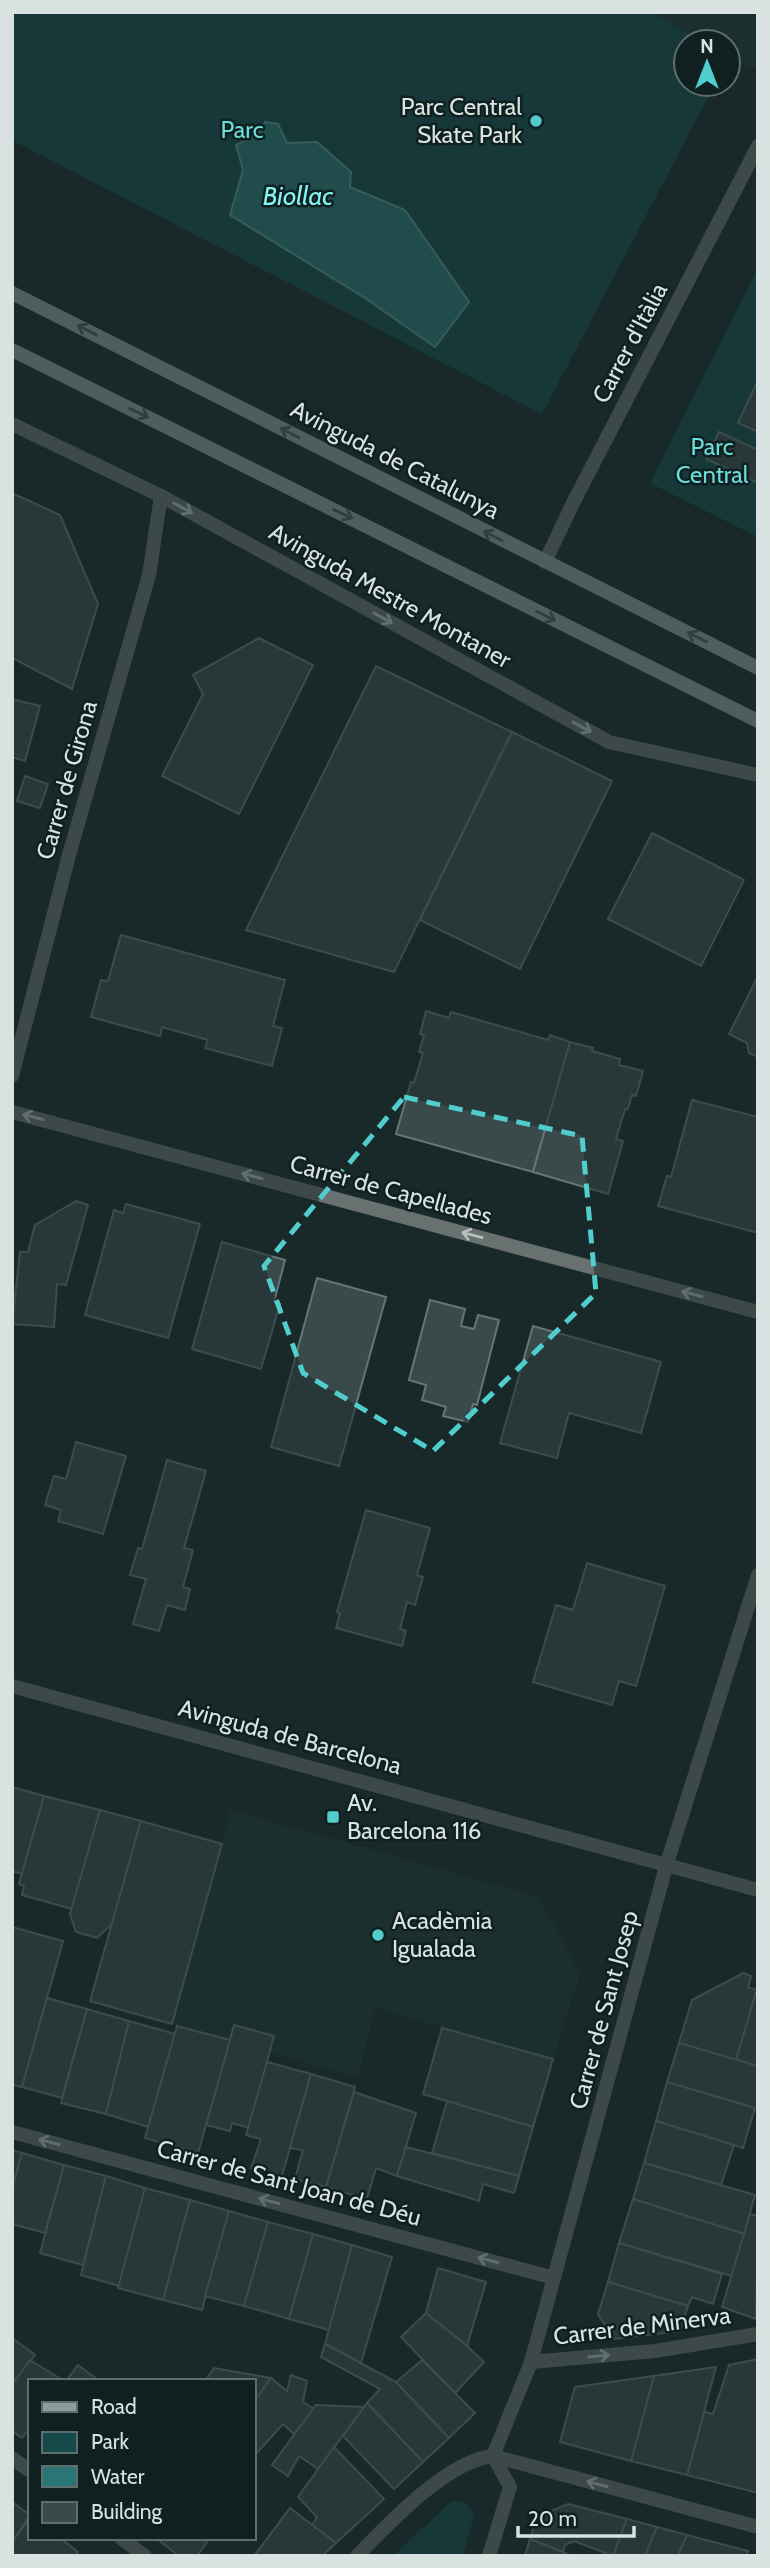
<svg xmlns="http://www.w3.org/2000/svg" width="770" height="2568" font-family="Cabin,sans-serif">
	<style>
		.built { fill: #1d3535 }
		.green { fill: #154a4a }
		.water { fill: #2a7676; stroke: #5e9696; stroke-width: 2 }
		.building { fill: #3a4a4a; stroke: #647575; stroke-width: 2 }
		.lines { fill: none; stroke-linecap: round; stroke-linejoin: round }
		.street { stroke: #687070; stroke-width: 14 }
		.secondary { stroke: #8e9b9b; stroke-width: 14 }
		.oneway { stroke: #495757 }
		.oneway2 { stroke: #b6c0bf }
		.marked { fill: none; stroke: #52cdcd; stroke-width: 5; stroke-dasharray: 14 9; stroke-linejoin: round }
		.poi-dot { fill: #52cdcd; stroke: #101f1f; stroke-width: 2.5 }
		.labels { text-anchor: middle; stroke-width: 5; stroke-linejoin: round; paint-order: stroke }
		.poi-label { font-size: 24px; fill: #d8e2e1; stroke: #101f1f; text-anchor: start }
		.park-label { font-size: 24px; fill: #6bdcdc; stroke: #101f1f }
		.street-label { font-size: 24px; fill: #d8e2e1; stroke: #101f1f }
		.water-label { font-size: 26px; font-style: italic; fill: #84f4f4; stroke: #101f1f }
	</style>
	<rect width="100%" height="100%" fill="#192929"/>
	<g class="built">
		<polygon points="649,12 758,12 758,71 728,55 728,42 704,42"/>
		<polygon points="230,1810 539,1897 580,1974 553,2059 376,2008 358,2078 270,2052 274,2036 234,2025 230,2040 172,2024"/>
	</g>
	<g class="green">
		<polygon points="12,12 649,12 704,42 686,42 686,84 715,84 542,414 12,140"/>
		<polygon points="758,268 758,537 650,483"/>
		<polygon points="452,2501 466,2503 474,2515 463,2556 393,2556"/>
	</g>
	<polygon class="water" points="265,122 278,124 287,143 317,142 351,172 350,187 405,210 469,302 435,347 365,298 230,215 243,170 236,145 258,134"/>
	<g class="building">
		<polygon points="758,380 758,427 756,431 738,423"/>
		<polygon points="719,432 758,450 758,483 706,459"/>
		<polygon points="12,493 60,515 98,604 72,689 12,658"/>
		<polygon points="259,638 313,665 239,814 162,776 203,694 193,675"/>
		<polygon points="376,666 512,732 394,972 246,930"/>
		<polygon points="12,699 40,706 25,761 12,757"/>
		<polygon points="512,732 612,781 520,969 420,920"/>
		<polygon points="25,776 48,784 40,808 17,801"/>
		<polygon points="652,833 744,880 701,966 608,919"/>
		<polygon points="121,935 285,980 273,1026 282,1028 272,1066 205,1048 208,1040 162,1027 160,1036 91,1017 101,980 108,981"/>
		<polygon points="758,976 758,1057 749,1053 747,1043 729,1034"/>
		<polygon points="426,1011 449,1018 451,1012 548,1040 550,1035 570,1042 533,1172 396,1134 411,1082 414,1083 423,1053 419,1052 424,1035 420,1034"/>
		<polygon points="570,1042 593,1048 592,1051 620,1059 619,1065 643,1071 636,1096 632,1095 628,1109 625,1109 616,1139 623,1141 608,1194 533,1172"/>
		<polygon points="692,1100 758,1117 758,1233 658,1206 667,1176 671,1177"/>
		<polygon points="76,1201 88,1205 66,1285 57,1284 54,1327 12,1324 20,1252 28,1252 35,1225"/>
		<polygon points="126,1204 200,1224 168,1338 85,1315 114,1210 123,1213"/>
		<polygon points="222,1242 285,1260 274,1302 280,1304 261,1369 192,1349"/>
		<polygon points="317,1278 386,1297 339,1466 271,1447"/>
		<polygon points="430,1300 465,1309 461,1326 474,1329 478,1315 499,1320 477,1405 473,1404 468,1422 443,1416 446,1407 422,1400 426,1385 409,1380"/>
		<polygon points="533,1326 661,1362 641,1433 569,1413 557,1458 500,1443"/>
		<polygon points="76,1442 126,1456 103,1534 58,1521 61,1510 45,1505 54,1476 66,1479"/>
		<polygon points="167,1460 206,1471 184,1548 193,1550 183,1587 190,1589 185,1610 167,1605 159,1631 133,1624 146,1579 130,1575 138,1548 142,1549"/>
		<polygon points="366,1510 430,1528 417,1575 423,1577 415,1605 407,1602 400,1629 406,1631 402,1646 336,1628 340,1613 337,1612"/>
		<polygon points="587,1563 665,1586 636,1686 619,1681 612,1705 533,1682 556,1605 573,1610"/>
		<polygon points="12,1787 44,1796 22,1874 12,1871"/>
		<polygon points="44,1796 100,1810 72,1909 22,1895 24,1886 19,1884"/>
		<polygon points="100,1810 141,1821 112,1924 97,1938 76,1932 70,1914"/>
		<polygon points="141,1821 222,1844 172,2024 90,2001"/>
		<polygon points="12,1927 63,1941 22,2087 12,2085"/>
		<polygon points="743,1973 751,1976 748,1988 757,1989 736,2060 679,2043 692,2000"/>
		<polygon points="757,1989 758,1989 758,2066 736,2060"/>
		<polygon points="47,1998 87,2009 62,2098 22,2087"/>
		<polygon points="87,2009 129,2021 106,2114 61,2103"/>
		<polygon points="129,2021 175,2034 148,2127 106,2114"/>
		<polygon points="234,2025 274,2036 249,2128 232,2123 230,2131 206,2125"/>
		<polygon points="177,2026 230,2040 198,2153 145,2138"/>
		<polygon points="442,2028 553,2059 533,2127 423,2094"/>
		<polygon points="679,2043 758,2066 758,2109 667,2082"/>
		<polygon points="267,2062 311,2074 282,2176 251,2168 261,2139 246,2135"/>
		<polygon points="311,2074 355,2087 326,2187 295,2179 303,2150 290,2148"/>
		<polygon points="667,2082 755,2108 743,2148 656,2121"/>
		<polygon points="354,2092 416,2113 397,2176 376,2168 367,2199 326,2187"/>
		<polygon points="447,2101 533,2127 519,2176 432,2153"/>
		<polygon points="656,2121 734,2145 721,2185 644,2163"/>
		<polygon points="406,2147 519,2176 514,2193 483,2184 479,2201 397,2176"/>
		<polygon points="12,2150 22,2153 12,2190"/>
		<polygon points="22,2153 64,2165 45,2233 12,2224 12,2190"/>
		<polygon points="644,2163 755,2195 744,2234 633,2199"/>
		<polygon points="64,2165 106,2176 83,2265 40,2253"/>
		<polygon points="106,2176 145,2188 119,2286 81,2275"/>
		<polygon points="145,2188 190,2200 163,2300 118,2288"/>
		<polygon points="633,2199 744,2234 732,2276 619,2243"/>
		<polygon points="190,2200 229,2211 202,2310 163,2300"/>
		<polygon points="229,2211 268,2222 244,2306 205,2296"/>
		<polygon points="750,2214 758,2216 756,2319 722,2307"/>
		<polygon points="268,2222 313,2234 289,2319 244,2306"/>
		<polygon points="313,2234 352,2245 329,2330 289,2319"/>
		<polygon points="619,2243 722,2274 713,2304 692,2297 688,2306 608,2282"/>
		<polygon points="352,2245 392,2257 361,2363 325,2344"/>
		<polygon points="438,2268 486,2282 467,2346 426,2313"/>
		<polygon points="608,2282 688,2306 680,2331 614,2339 598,2314"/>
		<polygon points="426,2313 467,2346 484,2362 455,2393 401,2337"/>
		<polygon points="12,2338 35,2355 12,2385"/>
		<polygon points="325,2344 396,2382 449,2438 423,2462 367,2403 380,2389 321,2357"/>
		<polygon points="758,2359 758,2493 687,2475 704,2412 713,2414 729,2365"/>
		<polygon points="30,2360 64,2381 30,2381 30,2428 22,2438 12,2431 12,2385"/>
		<polygon points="422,2360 475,2413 449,2438 396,2382"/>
		<polygon points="78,2365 99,2381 66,2381"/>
		<polygon points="716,2367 687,2475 631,2461 654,2376"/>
		<polygon points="214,2368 271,2378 254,2402 254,2381 205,2381"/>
		<polygon points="291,2375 307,2381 303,2402 314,2409 294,2434 283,2424 254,2456 254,2402 271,2378 287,2391"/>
		<polygon points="654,2376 631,2461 560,2442 575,2387"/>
		<polygon points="367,2403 423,2462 394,2489 343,2436"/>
		<polygon points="316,2405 364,2407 318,2469 299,2456 288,2476 272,2465"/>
		<polygon points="334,2447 384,2499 336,2543 312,2525 317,2517 298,2497"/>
		<polygon points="12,2502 30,2515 12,2542"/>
		<polygon points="568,2504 627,2519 613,2556 574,2541 565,2545 563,2552 530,2539 537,2517"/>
		<polygon points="290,2508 336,2543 322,2556 254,2556"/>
		<polygon points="30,2518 30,2538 60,2538 78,2552 75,2556 12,2556 12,2542"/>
		<polygon points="627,2519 657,2527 645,2556 613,2556"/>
		<polygon points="657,2527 687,2535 678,2556 645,2556"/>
		<polygon points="687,2535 748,2551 746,2556 678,2556"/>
		<polygon points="156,2538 210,2538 197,2556 179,2556"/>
		<polygon points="530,2539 563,2552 572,2556 525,2556"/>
	</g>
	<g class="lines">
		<g class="street">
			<polyline points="12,424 161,496 609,742 758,775"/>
			<polyline points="545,562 573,503 758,146"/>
			<polyline points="12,1076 69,855 149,575 161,496"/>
			<polyline points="12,1112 758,1312"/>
			<polyline points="12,1686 758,1890"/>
			<polyline points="12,2132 554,2278"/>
			<polyline points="531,2362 655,2351 758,2334"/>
			<polyline points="493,2456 531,2362 667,1863 758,1575"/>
			<polyline points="12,2458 30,2471"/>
			<polyline points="121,2538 145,2556"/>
			<path d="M 357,2556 C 389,2523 447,2461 493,2456 L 758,2527"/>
			<polyline points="489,2556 510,2487 493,2456"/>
		</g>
		<g class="secondary">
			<polyline points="12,293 758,668"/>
			<polyline points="12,350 758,721"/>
		</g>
	</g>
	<defs><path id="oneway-shaft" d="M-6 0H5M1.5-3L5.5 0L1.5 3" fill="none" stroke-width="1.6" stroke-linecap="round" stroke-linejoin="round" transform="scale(1.75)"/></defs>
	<g class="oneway">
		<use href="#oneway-shaft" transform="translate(87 330) rotate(-153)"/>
		<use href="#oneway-shaft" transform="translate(139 413) rotate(26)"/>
		<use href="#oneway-shaft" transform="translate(290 433) rotate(-153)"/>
		<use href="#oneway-shaft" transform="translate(343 514) rotate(26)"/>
		<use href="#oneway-shaft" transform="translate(493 536) rotate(-153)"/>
		<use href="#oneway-shaft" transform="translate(546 616) rotate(26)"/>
		<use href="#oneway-shaft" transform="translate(697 637) rotate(-153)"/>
	</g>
	<g class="oneway2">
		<use href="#oneway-shaft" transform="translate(183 508) rotate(29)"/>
		<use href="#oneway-shaft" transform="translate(383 618) rotate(29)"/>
		<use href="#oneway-shaft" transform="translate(582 727) rotate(29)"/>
		<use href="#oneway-shaft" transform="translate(33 1117) rotate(-165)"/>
		<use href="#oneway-shaft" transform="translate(252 1176) rotate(-165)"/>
		<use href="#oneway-shaft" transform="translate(472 1235) rotate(-165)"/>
		<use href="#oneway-shaft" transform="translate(692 1294) rotate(-165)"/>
		<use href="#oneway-shaft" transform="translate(49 2142) rotate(-165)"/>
		<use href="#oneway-shaft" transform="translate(269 2201) rotate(-165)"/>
		<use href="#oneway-shaft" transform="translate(488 2260) rotate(-165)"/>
		<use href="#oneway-shaft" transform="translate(599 2356) rotate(-5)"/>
		<use href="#oneway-shaft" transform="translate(597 2484) rotate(-165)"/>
	</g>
	<path d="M0 0H770V2568H0ZM 404,1097 L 582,1136 L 596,1293 L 433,1451 L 303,1373 L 264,1266 Z" fill="#192929" fill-opacity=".55" fill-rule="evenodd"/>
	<path class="marked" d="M 404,1097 L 582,1136 L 596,1293 L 433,1451 L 303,1373 L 264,1266 Z"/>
	<g class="poi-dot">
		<circle cx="536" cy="121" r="7"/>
		<rect x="326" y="1810" width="14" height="14" rx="3.5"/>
		<circle cx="378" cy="1935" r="7"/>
	</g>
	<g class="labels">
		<g class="poi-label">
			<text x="522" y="115" text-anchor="end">Parc Central<tspan x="522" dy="28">Skate Park</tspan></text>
			<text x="347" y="1811">Av.<tspan x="347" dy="28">Barcelona 116</tspan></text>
			<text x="392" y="1929">Acadèmia<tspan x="392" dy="28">Igualada</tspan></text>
		</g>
		<g class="park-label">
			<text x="242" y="138">Parc</text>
			<text x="712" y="455">Parc<tspan x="712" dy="28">Central</tspan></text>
		</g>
		<g class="street-label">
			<text transform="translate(630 343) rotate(-62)" y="8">Carrer d'Itàlia</text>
			<text transform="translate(395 460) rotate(27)" y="8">Avinguda de Catalunya</text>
			<text transform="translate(390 596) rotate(29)" y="8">Avinguda Mestre Montaner</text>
			<text transform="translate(67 780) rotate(-74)" y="8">Carrer de Girona</text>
			<text transform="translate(391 1190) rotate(15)" y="8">Carrer de Capellades</text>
			<text transform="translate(290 1737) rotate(15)" y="8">Avinguda de Barcelona</text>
			<text transform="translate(604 2010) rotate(-75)" y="8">Carrer de Sant Josep</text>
			<text transform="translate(289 2183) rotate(15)" y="8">Carrer de Sant Joan de Déu</text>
			<text transform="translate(642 2326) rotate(-7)" y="8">Carrer de Minerva</text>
		</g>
		<g class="water-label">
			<text x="298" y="205">Biollac</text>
		</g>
	</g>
	<rect width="770" height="2568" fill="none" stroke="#d8e2e1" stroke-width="28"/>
	<rect x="28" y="2379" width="228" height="161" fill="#101f1f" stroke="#606d6d" stroke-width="2"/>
	<rect x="42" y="2402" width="35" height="10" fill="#8e9b9b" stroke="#606d6d" stroke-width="2"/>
	<text x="91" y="2414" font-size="21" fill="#d8e2e1">Road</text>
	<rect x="42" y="2432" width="35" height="21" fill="#154a4a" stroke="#606d6d" stroke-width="2"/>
	<text x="91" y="2449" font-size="21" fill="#d8e2e1">Park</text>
	<rect x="42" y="2466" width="35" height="21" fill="#2a7676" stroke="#606d6d" stroke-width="2"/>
	<text x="91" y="2484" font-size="21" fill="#d8e2e1">Water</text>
	<rect x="42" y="2502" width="35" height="21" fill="#3a4a4a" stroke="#606d6d" stroke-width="2"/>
	<text x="91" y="2519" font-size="21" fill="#d8e2e1">Building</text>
	<g transform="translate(707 63)"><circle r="33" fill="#101f1f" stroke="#606d6d" stroke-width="2"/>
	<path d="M0-5L12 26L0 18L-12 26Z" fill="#52cdcd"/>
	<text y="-10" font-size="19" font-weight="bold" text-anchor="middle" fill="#d8e2e1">N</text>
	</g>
	<path d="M518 2526v10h116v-10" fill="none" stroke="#d8e2e1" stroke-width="3.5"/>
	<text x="528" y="2526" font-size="21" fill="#d8e2e1" stroke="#101f1f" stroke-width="5" paint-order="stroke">20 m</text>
</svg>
